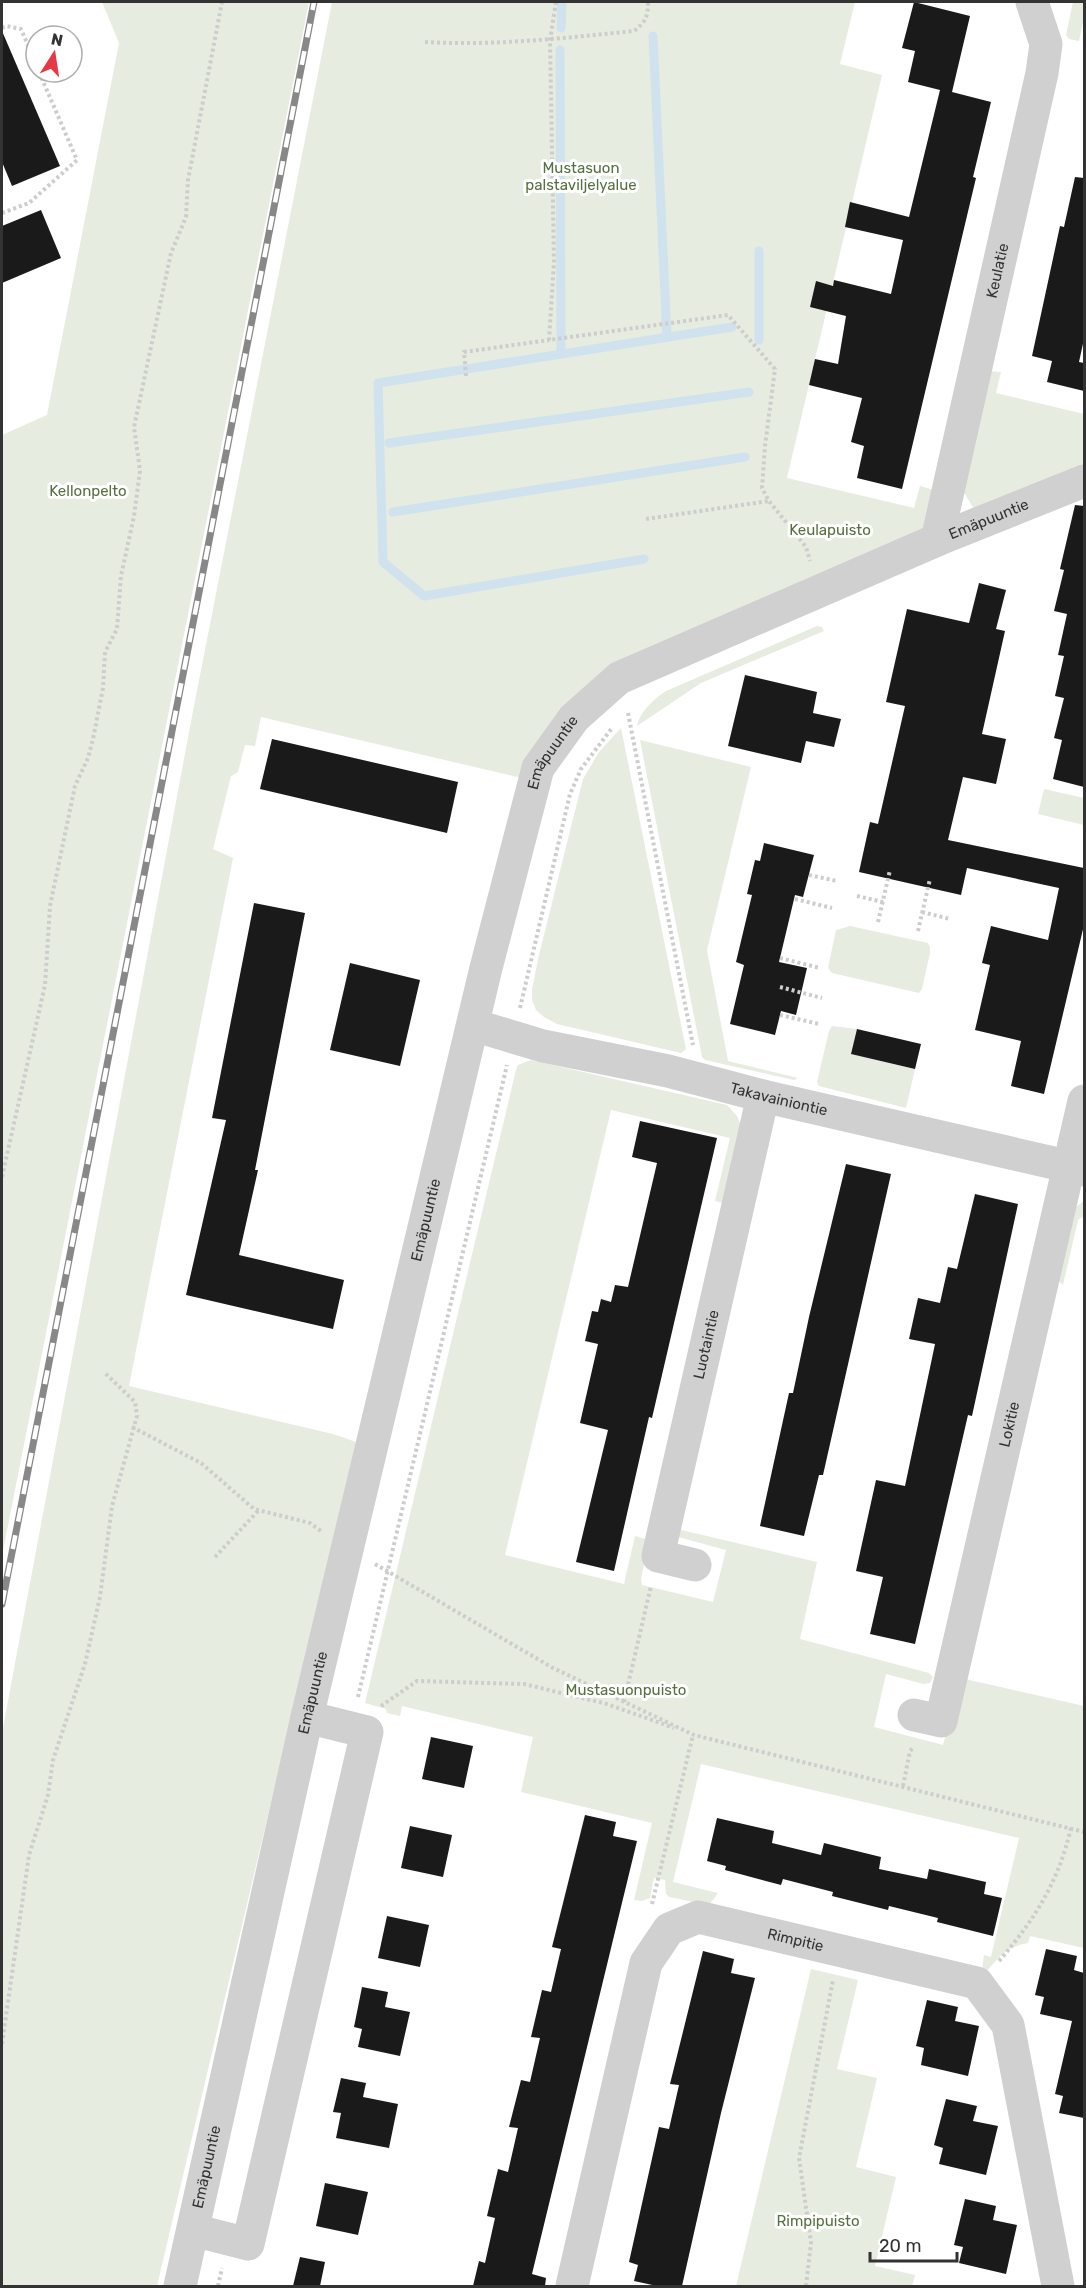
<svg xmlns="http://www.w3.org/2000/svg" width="1086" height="2288" font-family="Rubik,sans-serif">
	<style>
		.green { fill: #e6ecdf }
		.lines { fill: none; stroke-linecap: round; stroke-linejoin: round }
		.stream { stroke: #cfe2ee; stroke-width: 9 }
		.building { fill: #1a1a1a }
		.path { stroke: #cdcdcd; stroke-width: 4; stroke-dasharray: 3 3; stroke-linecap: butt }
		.minor { stroke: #d0d0d0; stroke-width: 33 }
		.rail-casing { stroke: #888; stroke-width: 7 }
		.rail { stroke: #fff; stroke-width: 4.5; stroke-dasharray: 14; stroke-linecap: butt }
		.labels { text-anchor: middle; stroke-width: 6; stroke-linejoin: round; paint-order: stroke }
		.park-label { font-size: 15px; fill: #56703f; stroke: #fff }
		.street-label { font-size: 15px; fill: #333; stroke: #fff }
	</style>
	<rect width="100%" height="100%" fill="#fff"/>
	<g class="green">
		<polygon points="102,2 309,2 2,1556 2,435 47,415 119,43"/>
		<polygon points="332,2 855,2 840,64 882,75 787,478 914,508 920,486 934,490 939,495 919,536 616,665 522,778 261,717 255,746 245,745 238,772 231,776 213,849 233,858 129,1386 333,1434 356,1442 157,2286 2,2286 2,1733 193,711"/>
		<polygon points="1073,2 1084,2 1084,17 1079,41 1069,39 1066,35"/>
		<polygon points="988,371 1001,372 996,393 1084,414 1084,467 974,509 963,491"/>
		<path d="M 817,626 L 822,627 L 824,631 L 701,683 L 637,726 C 640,711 654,699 666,691 Z"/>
		<polygon points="621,728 686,1049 681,1053 557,1024 544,1017 536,1010 532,1000 532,989 539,955 583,779 599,752"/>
		<polygon points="640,740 751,767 707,950 728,1061 798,1078 794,1080 705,1060 702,1057"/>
		<polygon points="1044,789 1084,798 1084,825 1038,814"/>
		<polygon points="850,926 928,943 930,947 930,953 922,989 919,993 832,973 828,968 836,930"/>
		<polygon points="832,1026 857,1029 852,1054 915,1069 906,1108 819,1086 817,1082 829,1031"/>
		<path d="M 531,1060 L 727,1105 L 737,1116 L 743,1130 L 723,1203 L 715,1201 L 730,1138 L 611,1110 L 505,1555 L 624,1584 L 635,1536 L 649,1540 L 641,1579 L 642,1585 L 713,1602 L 726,1550 L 678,1537 L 681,1530 L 817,1562 L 800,1639 L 929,1673 L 933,1677 L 930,1683 L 923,1684 L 886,1674 L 874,1727 L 943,1745 L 960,1681 L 965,1679 L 1084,1706 L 1084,1948 L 1030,1936 L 1028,1943 C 1005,1947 1000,1956 985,1973 L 982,1971 L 984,1955 L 991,1957 L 1019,1838 L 701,1764 L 673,1882 L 718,1893 L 709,1905 L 669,1897 L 666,1894 L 665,1880 L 654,1878 L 650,1898 L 642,1901 L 634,1900 L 652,1823 L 521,1792 L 533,1737 L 402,1706 L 400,1716 L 387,1713 L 386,1709 L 365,1703 L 516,1070 L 518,1065 Z"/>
		<polygon points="1084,1201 1084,1216 1078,1220 1063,1285 1054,1277 1072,1210"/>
		<polygon points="811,1969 858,1980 837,2069 877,2078 856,2167 896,2177 875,2266 915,2275 912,2286 736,2286"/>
	</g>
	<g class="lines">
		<g class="stream">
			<polyline points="561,28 562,2"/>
			<polyline points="653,36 667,337"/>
			<polyline points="560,50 561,353"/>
			<polyline points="759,251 759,340"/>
			<polyline points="389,443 749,392"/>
			<polyline points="393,512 745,457"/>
			<polyline points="644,559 424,596 383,562 378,383 732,327"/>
		</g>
	</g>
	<g class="building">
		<polygon points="914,2 970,16 952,92 991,102 973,177 976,178 902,489 857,478 864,446 851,442 862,398 809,385 815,359 838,364 846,316 810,307 816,281 833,286 834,280 891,294 903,240 845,227 850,202 909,217 940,90 908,82 915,51 902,48"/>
		<polygon points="2,31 60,166 12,186 2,162"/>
		<polygon points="1075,177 1084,178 1084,339 1079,362 1084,363 1084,391 1047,382 1052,361 1032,356 1060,226 1064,227"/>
		<polygon points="41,210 61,258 2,283 2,226"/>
		<polygon points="1075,505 1084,506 1084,787 1053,779 1062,740 1054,738 1064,698 1055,696 1064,656 1058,655 1067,614 1054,611 1064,570 1060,569"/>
		<polygon points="979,583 1006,590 996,629 1005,631 982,734 1006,739 996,784 963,777 948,840 1084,868 1084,925 1044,1094 1011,1086 1021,1041 975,1030 990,965 982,963 991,926 1048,940 1059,888 967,868 961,895 859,872 870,822 878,824 905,706 886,702 907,609 969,623"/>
		<polygon points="745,675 817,692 813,713 841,719 834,747 806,741 801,763 728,746"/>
		<polygon points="272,739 458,782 447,833 260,789"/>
		<polygon points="764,843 814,855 803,897 795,895 779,962 807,968 796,1015 781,1011 775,1035 730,1024 744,965 736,962 752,895 747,894 755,860 760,861"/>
		<polygon points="254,903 305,913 255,1170 258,1170 239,1255 344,1280 333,1329 186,1295 226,1120 212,1118"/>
		<polygon points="350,963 420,980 400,1066 330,1050"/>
		<polygon points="857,1029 921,1044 915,1069 851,1054"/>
		<polygon points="640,1121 717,1138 652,1418 649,1417 614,1571 576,1562 608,1430 580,1423 598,1344 585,1341 592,1311 598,1312 601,1299 611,1302 615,1285 628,1287 657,1163 632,1157"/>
		<polygon points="846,1164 891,1174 823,1475 819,1475 804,1536 760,1526 789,1393 793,1393 809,1317"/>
		<polygon points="975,1194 1018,1204 972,1416 968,1415 915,1644 870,1634 883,1577 856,1571 876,1480 905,1486 935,1344 909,1339 918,1298 940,1303 948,1267 957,1269"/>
		<polygon points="431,1737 473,1746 464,1788 422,1779"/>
		<polygon points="585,1815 616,1822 613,1836 637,1841 532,2274 546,2278 545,2286 473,2286 479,2261 485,2263 495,2218 487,2216 498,2169 508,2172 518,2128 509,2127 521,2080 530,2082 540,2038 531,2037 542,1990 551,1992 561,1949 552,1947"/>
		<polygon points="717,1818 774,1831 772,1843 821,1855 824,1843 881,1857 879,1869 927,1879 929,1869 986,1882 984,1894 1002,1898 993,1936 937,1922 938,1918 889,1906 888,1910 832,1896 833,1892 783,1879 781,1885 725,1870 726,1866 707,1861"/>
		<polygon points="410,1826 452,1835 443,1877 401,1868"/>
		<polygon points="387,1916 429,1925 420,1967 378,1958"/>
		<polygon points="1046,1949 1077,1956 1074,1970 1084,1973 1084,2118 1059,2113 1063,2096 1055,2094 1072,2021 1040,2014 1044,1997 1035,1995"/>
		<polygon points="703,1951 734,1959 731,1973 755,1978 721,2113 682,2286 657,2286 634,2281 638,2265 629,2262 659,2127 669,2129 679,2085 670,2084"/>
		<polygon points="362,1987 388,1992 385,2007 410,2012 400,2056 358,2047 362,2029 354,2027"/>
		<polygon points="927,2000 958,2007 955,2021 979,2026 968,2076 921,2065 924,2048 916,2046"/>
		<polygon points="341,2078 366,2083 363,2097 398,2104 389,2148 336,2138 341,2113 333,2112"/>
		<polygon points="946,2099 977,2106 973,2121 998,2126 986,2175 939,2164 943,2148 934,2145"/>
		<polygon points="325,2183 368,2192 358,2235 316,2226"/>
		<polygon points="965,2199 996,2206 993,2220 1017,2225 1006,2274 959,2263 963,2247 954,2245"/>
		<polygon points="300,2257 325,2262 320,2286 293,2286"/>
	</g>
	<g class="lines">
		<g class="path">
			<polyline points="556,2 550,40 554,262 549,340 728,315 775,369 765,446 762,488 769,501 806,547 810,561"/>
			<polyline points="2,28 6,26 21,29 36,64"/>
			<path d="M 425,42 C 495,46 564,38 634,31 C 646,22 648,16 648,2"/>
			<polyline points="2,213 29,203 77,160 39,72"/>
			<polyline points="466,376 464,352 549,340"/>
			<polyline points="646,519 769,501"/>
			<polyline points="628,713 693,1045"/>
			<polyline points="809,875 837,881"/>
			<polyline points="857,896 883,902"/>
			<polyline points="795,899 832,908"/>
			<polyline points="922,912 950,919"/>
			<polyline points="878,922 890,870"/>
			<polyline points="918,931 930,879"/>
			<polyline points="780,958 820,968"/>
			<polyline points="780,987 822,998"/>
			<polyline points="520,1008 570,794 581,769 612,728"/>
			<polyline points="780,1015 819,1024"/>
			<polyline points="2,1177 45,985 50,906 75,786 88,758 93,739 103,688 105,652 117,629 121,576 134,516 140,471 134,427 171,253 186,217 188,180 222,2"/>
			<polyline points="132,1427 201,1463 254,1509 310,1523 321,1531"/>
			<polyline points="215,1557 258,1511"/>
			<polyline points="375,1564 553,1668 694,1735 1084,1832"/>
			<polyline points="358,1697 507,1065"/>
			<polyline points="624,1702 651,1586"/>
			<polyline points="381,1706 417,1681 524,1684 607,1704 674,1728"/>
			<polyline points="903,1786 910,1751 914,1747"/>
			<polyline points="652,1904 693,1735"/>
			<path d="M 999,1961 C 1035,1919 1058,1883 1071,1828"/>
			<polyline points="2,2044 29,1855 48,1795 53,1760 85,1664 100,1597 112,1506 137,1416 135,1402 104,1372"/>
			<polyline points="218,2286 222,2268"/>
			<polyline points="806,2286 811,2243 799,2158 833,1980"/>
		</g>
		<g class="minor">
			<path id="s1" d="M 937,540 L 1042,73 L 1046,44 L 1032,2"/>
			<path id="s2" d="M 473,1025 L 543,1046 L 668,1071 L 763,1096 L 1084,1170"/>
			<path id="s3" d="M 695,1565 L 658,1556 L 763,1096"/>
			<path id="s4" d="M 914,1715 L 941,1721 L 1084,1101"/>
			<polyline points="193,2230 248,2244 367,1732 307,1717"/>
			<path id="s5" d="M 180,2286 L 307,1717 L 486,968 L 538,768 L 574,718 L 619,678 L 937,540 L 1084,481"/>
			<path id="s6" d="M 572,2286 L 646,1963 L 669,1929 L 698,1917 L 977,1983 L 1008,2025 L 1058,2286"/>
		</g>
		<defs>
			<polyline id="rail" points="2,1604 314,2"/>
		</defs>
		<use href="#rail" class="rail-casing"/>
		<use href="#rail" class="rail"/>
	</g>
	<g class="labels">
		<g class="park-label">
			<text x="581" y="173">Mustasuon<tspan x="581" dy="17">palstaviljelyalue</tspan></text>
			<text x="88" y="496">Kellonpelto</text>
			<text x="830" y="535">Keulapuisto</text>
			<text x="626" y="1695">Mustasuonpuisto</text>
			<text x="818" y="2226">Rimpipuisto</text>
		</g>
		<g class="street-label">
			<text dy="5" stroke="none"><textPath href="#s1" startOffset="276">Keulatie</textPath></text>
			<text dy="5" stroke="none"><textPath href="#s5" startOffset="2084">Emäpuuntie</textPath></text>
			<text dy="5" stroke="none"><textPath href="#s5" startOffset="1580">Emäpuuntie</textPath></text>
			<text dy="5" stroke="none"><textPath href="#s2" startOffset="315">Takavainiontie</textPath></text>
			<text dy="5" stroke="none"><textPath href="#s5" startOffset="1094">Emäpuuntie</textPath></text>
			<text dy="5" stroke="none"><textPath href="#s3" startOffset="255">Luotaintie</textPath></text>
			<text dy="5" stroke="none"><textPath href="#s4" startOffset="332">Lokitie</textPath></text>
			<text dy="5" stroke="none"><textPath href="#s5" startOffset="608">Emäpuuntie</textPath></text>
			<text dy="5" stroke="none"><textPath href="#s6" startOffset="504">Rimpitie</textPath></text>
			<text dy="5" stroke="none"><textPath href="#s5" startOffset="122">Emäpuuntie</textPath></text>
		</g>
	</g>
	<rect width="1086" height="2288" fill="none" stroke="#333333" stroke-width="6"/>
	<g transform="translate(54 54) rotate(12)"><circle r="28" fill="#ffffff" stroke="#adadad" stroke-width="1.5"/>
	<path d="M0-4.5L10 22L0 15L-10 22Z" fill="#e63946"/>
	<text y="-9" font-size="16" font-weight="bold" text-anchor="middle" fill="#333333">N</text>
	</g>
	<path d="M870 2252v9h87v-9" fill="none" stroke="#333333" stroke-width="3"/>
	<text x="879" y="2252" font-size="18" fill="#333333" stroke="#ffffff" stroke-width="4.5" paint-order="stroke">20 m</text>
</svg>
